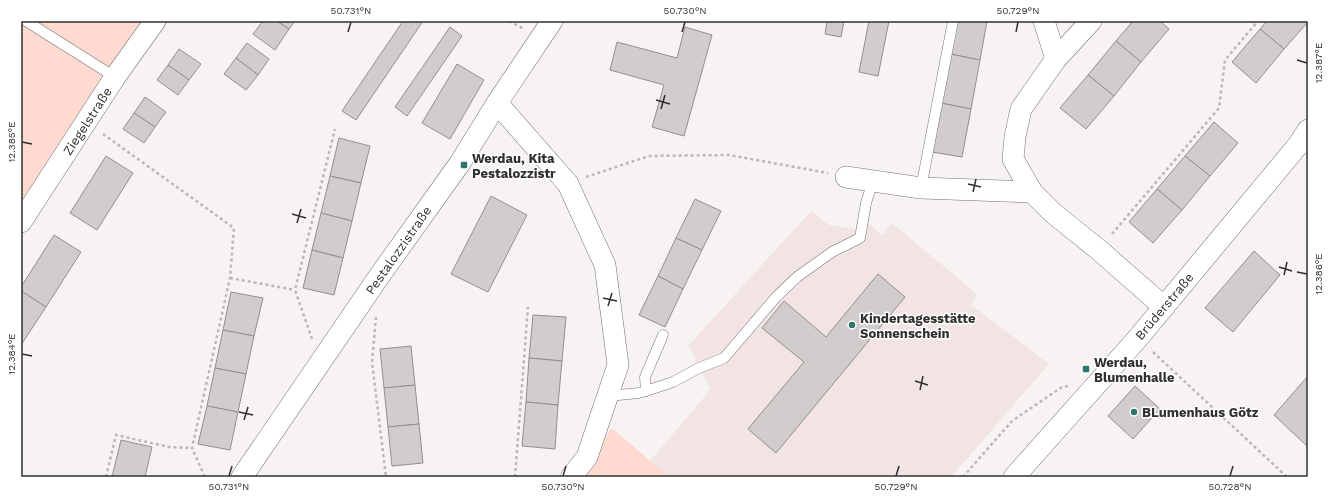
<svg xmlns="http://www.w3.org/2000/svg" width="1329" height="498" font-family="'Work Sans',sans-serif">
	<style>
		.built { fill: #f1e4e2 }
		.green { fill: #fedad1 }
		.building { fill: #d0cdcc; stroke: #938f8f }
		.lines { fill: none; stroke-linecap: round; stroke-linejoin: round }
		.service-casing { stroke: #757171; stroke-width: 11 }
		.minor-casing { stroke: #757171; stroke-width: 22 }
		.path { stroke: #bab7b6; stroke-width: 2.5; stroke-dasharray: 3 3; stroke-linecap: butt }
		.service { stroke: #fff; stroke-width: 10 }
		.minor { stroke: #fff; stroke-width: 21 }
		.ticks { fill: none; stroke: #31302f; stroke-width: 1.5 }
		.poi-dot { fill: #2f766c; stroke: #fff; stroke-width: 1.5 }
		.labels { text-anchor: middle; stroke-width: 3; stroke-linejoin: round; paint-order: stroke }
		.street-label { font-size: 13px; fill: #31302f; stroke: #fff }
		.poi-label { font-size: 13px; font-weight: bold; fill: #31302f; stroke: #fff; text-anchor: start }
		.neatline { fill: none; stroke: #31302f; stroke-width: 1.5 }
		.ticks-label { font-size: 10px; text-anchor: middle; fill: #31302f }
	</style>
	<rect width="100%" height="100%" fill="#f7f3f2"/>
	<polygon class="built" points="811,211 829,225 861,230 869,223 882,236 892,223 977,294 971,305 1049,364 951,477 669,477 650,461 711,389 699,368 689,345"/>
	<g class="green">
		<polygon points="21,21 146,21 21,206"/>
		<polygon points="612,428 669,477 574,477"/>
	</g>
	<g class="building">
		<polygon points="263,21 277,21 289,29 275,50 253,34"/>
		<polygon points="277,21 295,21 289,29"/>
		<polygon points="403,21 423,21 356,120 342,111"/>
		<polygon points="827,21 844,21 841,37 825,34"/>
		<polygon points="869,21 889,21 878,76 859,72"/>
		<polygon points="956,21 987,21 980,60 950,54"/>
		<polygon points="1133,21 1160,21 1169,29 1141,62 1116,41"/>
		<polygon points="1267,21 1308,21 1308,22 1284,49 1260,29"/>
		<polygon points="450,27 462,36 407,116 395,107"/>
		<polygon points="685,27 712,35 684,136 652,127 664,85 610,70 617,42 677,58"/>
		<polygon points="1260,29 1284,49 1256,83 1232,62"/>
		<polygon points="1116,41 1141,62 1114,96 1088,75"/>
		<polygon points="247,43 269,59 258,75 236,58"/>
		<polygon points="179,49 201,64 189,80 168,65"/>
		<polygon points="950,54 980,60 971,109 941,103"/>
		<polygon points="236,58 258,75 246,90 224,74"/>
		<polygon points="457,64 484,80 450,139 422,123"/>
		<polygon points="168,65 189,80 178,95 157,80"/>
		<polygon points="1088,75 1114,96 1086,129 1060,108"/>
		<polygon points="145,97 166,112 155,127 134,113"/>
		<polygon points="941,103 971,109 962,157 932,152"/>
		<polygon points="134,113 155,127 144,143 123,129"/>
		<polygon points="1214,122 1238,143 1210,176 1185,156"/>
		<polygon points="339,138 370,146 361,183 330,176"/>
		<polygon points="106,156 133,173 97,230 70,213"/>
		<polygon points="1185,156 1210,176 1182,210 1157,189"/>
		<polygon points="330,176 361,183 352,221 321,213"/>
		<polygon points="1157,189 1182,210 1153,243 1129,222"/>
		<polygon points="491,196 527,215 488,292 451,274"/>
		<polygon points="695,199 721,211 702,250 676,238"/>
		<polygon points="321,213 352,221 343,258 312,250"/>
		<polygon points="54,235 81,252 46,307 21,291 21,287"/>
		<polygon points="676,238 702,250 683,289 658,276"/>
		<polygon points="312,250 343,258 334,295 303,288"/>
		<polygon points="1254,251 1280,275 1233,332 1205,308"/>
		<polygon points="878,274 905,297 776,453 748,429 804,362 762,328 784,301 826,337"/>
		<polygon points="658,276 683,289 665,327 639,315"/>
		<polygon points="21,291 46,307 21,345"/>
		<polygon points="231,292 263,298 254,336 223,330"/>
		<polygon points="533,315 566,317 562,361 529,358"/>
		<polygon points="223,330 254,336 246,374 215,368"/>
		<polygon points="411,346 415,385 384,388 380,349"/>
		<polygon points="529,358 562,361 558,405 526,402"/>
		<polygon points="215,368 246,374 238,412 207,406"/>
		<polygon points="1308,376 1308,447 1274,415"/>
		<polygon points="415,385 419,424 388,427 384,388"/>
		<polygon points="1135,386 1160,409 1133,439 1108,416"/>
		<polygon points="526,402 558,405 555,449 522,446"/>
		<polygon points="207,406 238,412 230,450 198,444"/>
		<polygon points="419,424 423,463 392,466 388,427"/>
		<polygon points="121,440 152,447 145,477 112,477"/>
	</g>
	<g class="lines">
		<defs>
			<g id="service">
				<polyline points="26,21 115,77"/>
				<polyline points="921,188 953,21"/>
				<polyline points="646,391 673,382 699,368 724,358 777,296 797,277 832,252 860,238 866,203 873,181"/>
				<polyline points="608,396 639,393 646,391 645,377 663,335"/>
			</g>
			<g id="minor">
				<polyline points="1044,21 1056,59"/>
				<polyline points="1091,21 1056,59 1021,109 1015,137 1013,159 1032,192 1053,213 1099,250 1164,307"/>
				<polyline points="497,103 568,184 605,265 618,365 587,457 571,477"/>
				<polyline points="846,177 921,188 1032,192"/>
				<polyline points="21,222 115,77 155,21"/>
				<polyline points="242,477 380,275 460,163 497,103 552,21"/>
				<polyline points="1014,477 1138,338 1299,144 1308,130"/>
			</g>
		</defs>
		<use href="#service" class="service-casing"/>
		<use href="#minor" class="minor-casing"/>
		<g class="path">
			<polyline points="509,21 524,29"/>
			<polyline points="103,134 234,228 230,278 192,448 205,477"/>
			<polyline points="586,177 649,156 729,155 828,173"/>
			<polyline points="1112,234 1219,108 1225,60 1258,21"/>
			<polyline points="230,278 295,290"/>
			<polyline points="376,317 372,362 386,477"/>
			<polyline points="312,339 295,290 335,129"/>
			<polyline points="1153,352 1287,477"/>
			<polyline points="106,477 116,435 169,447 192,448"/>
			<polyline points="515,477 528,307"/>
			<polyline points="963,477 1012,421 1062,387 1068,386"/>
		</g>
		<use href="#service" class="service"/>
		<use href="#minor" class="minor"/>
	</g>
	<path class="ticks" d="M 348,32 L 351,22M 682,32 L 685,22M 1016,32 L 1018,22M 1297,60 L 1307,63M 656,100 L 670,104M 661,109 L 665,95M 22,142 L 32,144M 968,184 L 981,187M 973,192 L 976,179M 292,214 L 306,218M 297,223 L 301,209M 1279,267 L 1292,271M 1297,272 L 1307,274M 1284,275 L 1287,262M 603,298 L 617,301M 608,306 L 612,293M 22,354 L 32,356M 915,381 L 928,385M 920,390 L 923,376M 239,412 L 253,415M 244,420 L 248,407M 229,476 L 232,466M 563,476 L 566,466M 896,476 L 899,466M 1230,476 L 1233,466"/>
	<g class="poi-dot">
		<rect x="460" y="161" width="8" height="8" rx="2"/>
		<circle cx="852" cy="325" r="4"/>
		<rect x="1082" y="365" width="8" height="8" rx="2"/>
		<circle cx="1134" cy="412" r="4"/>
	</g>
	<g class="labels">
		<g class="street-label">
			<text transform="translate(87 121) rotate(-57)" y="5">Ziegelstraße</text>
			<text transform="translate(398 250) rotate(-55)" y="5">Pestalozzistraße</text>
			<text transform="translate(1164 306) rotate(-50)" y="5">Brüderstraße</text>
		</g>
		<g class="poi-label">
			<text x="472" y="163">Werdau, Kita<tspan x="472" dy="15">Pestalozzistr</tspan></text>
			<text x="860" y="323">Kindertagesstätte<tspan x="860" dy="15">Sonnenschein</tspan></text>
			<text x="1094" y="367">Werdau,<tspan x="1094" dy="15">Blumenhalle</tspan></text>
			<text x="1142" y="417">BLumenhaus Götz</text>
		</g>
	</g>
	<rect width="1329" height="498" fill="none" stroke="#ffffff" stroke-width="44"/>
	<rect x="22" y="22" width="1285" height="454" class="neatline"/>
	<g class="ticks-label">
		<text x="351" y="14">50.731°N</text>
		<text x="685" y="14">50.730°N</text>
		<text x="1018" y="14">50.729°N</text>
		<text transform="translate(1318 63) rotate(-90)" y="4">12.387°E</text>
		<text transform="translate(11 142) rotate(-90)" y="4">12.385°E</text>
		<text transform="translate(1318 274) rotate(-90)" y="4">12.386°E</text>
		<text transform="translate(11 354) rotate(-90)" y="4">12.384°E</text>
		<text x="229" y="490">50.731°N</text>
		<text x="563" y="490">50.730°N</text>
		<text x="896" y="490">50.729°N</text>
		<text x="1230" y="490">50.728°N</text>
	</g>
</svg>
